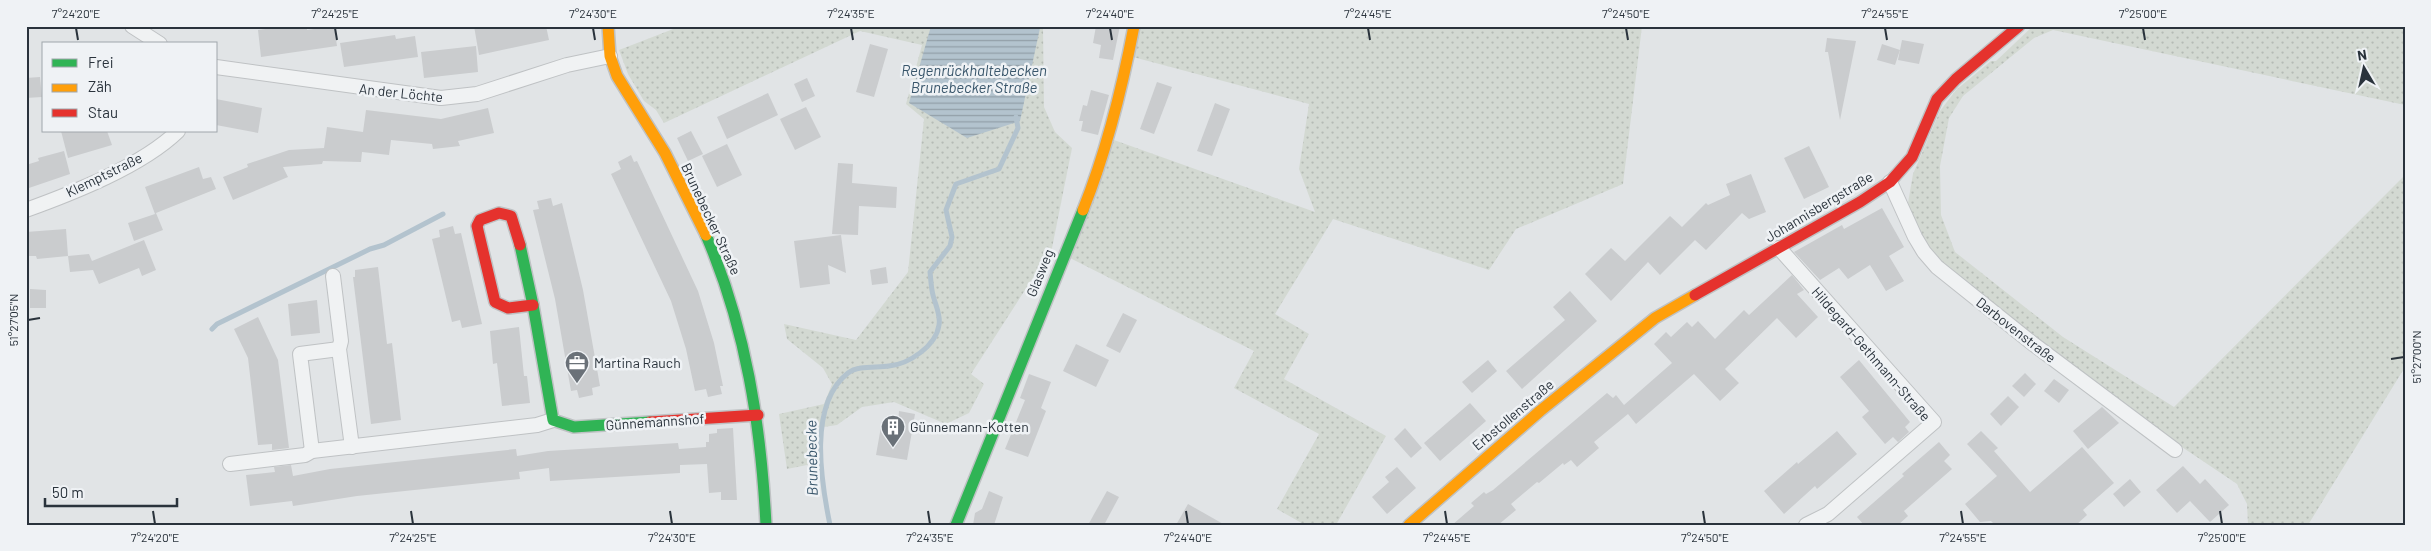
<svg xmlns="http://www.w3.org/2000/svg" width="2431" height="551" font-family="Barlow,sans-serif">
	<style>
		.grass { fill: url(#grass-dots) }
		.water { fill: url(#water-rules) }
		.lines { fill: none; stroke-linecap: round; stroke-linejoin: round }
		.stream { stroke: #b3c3ce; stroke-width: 5 }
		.building { fill: #caccce }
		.street-casing { stroke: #bfc2c4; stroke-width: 16 }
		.fast-casing { stroke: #bfc2c4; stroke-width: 14 }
		.slow-casing { stroke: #bfc2c4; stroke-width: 14 }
		.jam-casing { stroke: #bfc2c4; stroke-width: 14 }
		.street { stroke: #f0f2f3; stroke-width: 14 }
		.fast { stroke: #30b455; stroke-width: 11 }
		.slow { stroke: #ff9f0a; stroke-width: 11 }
		.jam { stroke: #e5322d; stroke-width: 11 }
		.ticks { fill: none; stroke: #2a333c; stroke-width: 2 }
		.labels { text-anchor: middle; stroke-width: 5; stroke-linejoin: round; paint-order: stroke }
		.street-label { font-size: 14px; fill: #2a333c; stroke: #eff2f5 }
		.poi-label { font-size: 14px; fill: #2a333c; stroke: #eff2f5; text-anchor: start }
		.water-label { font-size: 15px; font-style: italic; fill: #39566b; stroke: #eff2f5 }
		.neatline { fill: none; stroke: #2a333c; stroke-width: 2 }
		.ticks-label { font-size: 12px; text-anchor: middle; fill: #2a333c }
	</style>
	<defs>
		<pattern id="grass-dots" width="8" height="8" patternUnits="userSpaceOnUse" patternTransform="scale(1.25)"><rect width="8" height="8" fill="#d3d9d2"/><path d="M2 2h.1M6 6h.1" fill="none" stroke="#b5bbb5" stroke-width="1.8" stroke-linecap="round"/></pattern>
		<pattern id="water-rules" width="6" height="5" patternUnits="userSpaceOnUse" patternTransform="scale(1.25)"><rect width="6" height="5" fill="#b3c3ce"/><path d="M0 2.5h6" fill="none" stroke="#929fa8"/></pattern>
	</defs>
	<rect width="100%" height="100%" fill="#e1e4e6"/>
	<g class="grass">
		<polygon points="681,26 1043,26 1044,107 1055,132 1072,148 1052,248 971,374 984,384 969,413 946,424 894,402 862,407 837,425 817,428 812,464 787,469 779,414 824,404 832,384 823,368 787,339 784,324 856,340 908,272 924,119 906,104 922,45 860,31 664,123 656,110 644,101 628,74 619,50"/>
		<polygon points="1140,26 1642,26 1623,184 1516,229 1489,270 1333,219 1275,314 1309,334 1284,379 1386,436 1336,525 1305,525 1277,509 1319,434 1234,388 1254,351 1068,257 1114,140 1315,212 1299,169 1309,104 1133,57"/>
		<polygon points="2033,26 2405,26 2405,105 2053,30 2034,38 1963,96 1949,118 1940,166 1941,215 1955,252 2063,337 2174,407 2405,175 2405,367 2308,525 2248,525 2247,504 2237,484 2176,443 1943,266 1921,237 1908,203 1913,174 1940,111 1956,90 1991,61 1996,61"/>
	</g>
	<polygon class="water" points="931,26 1038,26 1040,28 1020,121 967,138 909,103"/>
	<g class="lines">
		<g class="stream">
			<polyline points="212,329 217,324 370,249 384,245 443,214"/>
			<path d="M 830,525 C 821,481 808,404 848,373 C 858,365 877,368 889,366 C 909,364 936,346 939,325 C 941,315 935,304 933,295 C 931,288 931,280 930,272 L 950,246 L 952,237 L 946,210 L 956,184 L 999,169 L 1018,128 L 1016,117"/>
		</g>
	</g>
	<g class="building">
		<polygon points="288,26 307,26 307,30 334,26 337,46 261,57 258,30"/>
		<polygon points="474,26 546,26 549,40 479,55"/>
		<polygon points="1096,26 1120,26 1113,60 1099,58 1101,45 1093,43"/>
		<polygon points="395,35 396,39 415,36 418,57 344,67 340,43"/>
		<polygon points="1827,38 1856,41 1840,120 1828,52 1825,52"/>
		<polygon points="1902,40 1924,44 1919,64 1898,60"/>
		<polygon points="870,44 888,49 874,97 856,92"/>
		<polygon points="1882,44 1900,50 1895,65 1877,60"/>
		<polygon points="476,46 478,72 424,78 421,52"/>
		<polygon points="40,77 42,97 26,98 26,78"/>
		<polygon points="807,78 815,96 802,102 794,84"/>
		<polygon points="1157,82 1172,87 1154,134 1140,129"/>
		<polygon points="1091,90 1109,95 1098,135 1081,131 1083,121 1079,121 1083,105 1087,106"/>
		<polygon points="768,93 778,115 727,139 717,117"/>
		<polygon points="216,99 262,108 258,133 216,125"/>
		<polygon points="1215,103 1230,109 1212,156 1197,151"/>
		<polygon points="806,107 821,137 795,150 780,119"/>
		<polygon points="488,108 494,133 458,141 460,146 433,149 432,144 391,140 389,155 362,152 361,162 323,161 322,164 283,167 288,177 233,200 223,177 248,167 247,164 289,150 324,148 327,127 363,132 366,110 441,119"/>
		<polygon points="61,131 107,131 112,145 68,158"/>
		<polygon points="691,131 703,154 688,161 677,138"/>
		<polygon points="727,144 742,175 717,187 702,156"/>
		<polygon points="1809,146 1829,187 1804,199 1784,158"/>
		<polygon points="64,151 70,174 26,189 26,165 39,161 38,158"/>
		<polygon points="631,155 634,162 637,161 698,291 714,343 723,386 720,386 722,394 708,397 706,389 695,391 686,349 671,301 611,174 621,169 618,162"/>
		<polygon points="838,163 853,164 852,183 897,187 896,208 859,206 858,235 832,234"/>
		<polygon points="199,167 203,179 211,177 216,189 156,213 163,230 134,241 128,223 155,214 145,187"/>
		<polygon points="1751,174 1766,212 1749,219 1742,213 1706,250 1695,240 1660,275 1648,262 1611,301 1585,274 1611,248 1625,261 1670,216 1682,227 1706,203 1708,205 1730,195 1726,184"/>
		<polygon points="551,198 553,206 562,203 583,290 600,386 592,388 593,395 579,398 577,390 571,391 555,299 533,210 539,209 537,201"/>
		<polygon points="1882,208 1904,247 1889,256 1904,281 1886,291 1870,265 1848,279 1839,268 1820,280 1794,252 1842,225 1844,229"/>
		<polygon points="453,226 455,234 461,233 482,324 462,328 460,320 452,322 432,239 440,237 439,230"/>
		<polygon points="66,229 68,256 37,259 36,256 26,256 26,232"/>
		<polygon points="841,235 846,273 828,265 830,284 800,288 794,241"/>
		<polygon points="144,240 156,270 142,276 139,268 99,284 93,270 70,272 68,256 89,254 92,261"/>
		<polygon points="378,267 387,344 392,343 401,420 371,424 353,277 355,277 355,270"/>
		<polygon points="886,267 888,283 872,285 870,270"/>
		<polygon points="1792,275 1804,290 1797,294 1818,317 1796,338 1777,318 1725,369 1739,383 1720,401 1694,374 1636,424 1628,414 1594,442 1599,448 1577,467 1571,460 1564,465 1563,463 1539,483 1537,482 1511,504 1516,510 1498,525 1452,525 1474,506 1471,503 1484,492 1486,494 1493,490 1607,393 1613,398 1616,395 1624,405 1672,363 1654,344 1666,332 1671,337 1687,322 1692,327 1698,321 1715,339 1744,310 1749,315"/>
		<polygon points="30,289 46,290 46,308 30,308"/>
		<polygon points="1570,291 1597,321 1522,389 1506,371 1565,320 1553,307"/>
		<polygon points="317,300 320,333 291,336 288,304"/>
		<polygon points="1123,313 1137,320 1120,353 1106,346"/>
		<polygon points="258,317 278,360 289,448 272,450 272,444 258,445 248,358 234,329"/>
		<polygon points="519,327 524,376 527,376 530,403 502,406 497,363 493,364 490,331"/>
		<polygon points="1076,344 1109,360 1096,387 1063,371"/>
		<polygon points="1488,360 1497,371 1472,393 1462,382"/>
		<polygon points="1859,360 1910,422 1905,427 1909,432 1898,442 1893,437 1885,444 1862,417 1869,411 1840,377"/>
		<polygon points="2025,373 2036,384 2024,397 2012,386"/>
		<polygon points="1029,374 1051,382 1041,408 1046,411 1028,457 1005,449 1025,400 1020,398"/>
		<polygon points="2054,379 2069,390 2059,403 2044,391"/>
		<polygon points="2008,396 2019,407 2001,426 1990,414"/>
		<polygon points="1470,403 1486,421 1440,461 1424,443"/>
		<polygon points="2102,407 2119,423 2088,449 2073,431"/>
		<polygon points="899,411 915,414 907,460 876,455 882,421 898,423"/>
		<polygon points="733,428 737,500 721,500 721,492 709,493 707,464 680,465 680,473 550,481 549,468 519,472 520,479 357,496 293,506 292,501 250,506 246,475 275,472 274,467 291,465 293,476 330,469 516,449 517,456 548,451 662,444 678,443 679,449 706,447 706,442 709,442 709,434 717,433 717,429"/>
		<polygon points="1405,428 1422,448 1411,458 1394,439"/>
		<polygon points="1837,431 1857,454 1817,489 1815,486 1784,514 1764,491 1797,462 1798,464"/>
		<polygon points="1981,431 1998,448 1994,451 2030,492 2082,447 2114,483 2083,510 2087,515 2076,525 1995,525 1991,521 1980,522 1965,504 1997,476 1967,444"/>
		<polygon points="1939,442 1950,455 1944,461 1952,469 1904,511 1908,516 1898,525 1864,525 1857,517 1904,476 1902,474"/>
		<polygon points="2183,466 2200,484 2205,479 2229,505 2210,522 2190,501 2177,513 2156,490"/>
		<polygon points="1397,467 1416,488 1387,514 1372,497 1389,482 1385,477"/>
		<polygon points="2130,479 2141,492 2124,507 2113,494"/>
		<polygon points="989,491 1003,497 994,525 973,525 975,513 982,509"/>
		<polygon points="1107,491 1119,497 1104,525 1088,525"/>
		<polygon points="1188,504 1225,525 1176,525"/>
	</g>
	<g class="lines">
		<defs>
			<g id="street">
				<polyline points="132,26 160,44"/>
				<polyline points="216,67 441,98 477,94 567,65 610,56"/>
				<polyline points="1890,182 1915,237 1924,252 1937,267 2032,343 2175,450"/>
				<path d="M 26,210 C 73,193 142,166 178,131"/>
				<polyline points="1779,248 1934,422 1828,514 1806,525"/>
				<polyline points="333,276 341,341 339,349 352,447"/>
				<polyline points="312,451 300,354 339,349"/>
				<polyline points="230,464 305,455 312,451 537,425 553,420"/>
			</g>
			<g id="fast">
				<path d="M 706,235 C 746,328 761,425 766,525"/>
				<polyline points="520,245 533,305 553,420 574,427 650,422"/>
				<polyline points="956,525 1083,210"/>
			</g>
			<g id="slow">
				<polyline points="608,26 610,56 617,76 665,153 706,235"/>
				<path d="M 1083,210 C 1107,150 1122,89 1134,26"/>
				<polyline points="1409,525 1540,411 1655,318 1695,295"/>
			</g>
			<g id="jam">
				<polyline points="520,245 511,216 499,213 480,220 477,226 495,302 508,308 533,305"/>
				<polyline points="1695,295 1860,202 1890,182 1912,157 1937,99 1956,79 2019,26"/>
				<polyline points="650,422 758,415"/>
			</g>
		</defs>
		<use href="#street" class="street-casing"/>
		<use href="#fast" class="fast-casing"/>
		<use href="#slow" class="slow-casing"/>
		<use href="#jam" class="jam-casing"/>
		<use href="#street" class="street"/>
		<use href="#fast" class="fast"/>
		<use href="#slow" class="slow"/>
		<use href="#jam" class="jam"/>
	</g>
	<path class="ticks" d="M 76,28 L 78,40M 335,28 L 337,40M 593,28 L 595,40M 851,28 L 853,40M 1110,28 L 1112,40M 1368,28 L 1370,40M 1626,28 L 1628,40M 1885,28 L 1887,40M 2143,28 L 2145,40M 28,320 L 40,318M 2391,359 L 2404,357M 153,511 L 155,524M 411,511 L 413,524M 670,511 L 672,524M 928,511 L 930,524M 1186,511 L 1188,524M 1445,511 L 1447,524M 1703,511 L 1705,524M 1961,511 L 1963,524M 2220,511 L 2222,524"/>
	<defs>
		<symbol id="office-pin" viewBox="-11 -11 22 30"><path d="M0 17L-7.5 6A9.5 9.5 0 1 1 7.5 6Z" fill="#6a7178" stroke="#eff2f5"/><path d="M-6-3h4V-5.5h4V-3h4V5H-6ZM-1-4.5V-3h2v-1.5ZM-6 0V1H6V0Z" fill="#fff"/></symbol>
		<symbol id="building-pin" viewBox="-11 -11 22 30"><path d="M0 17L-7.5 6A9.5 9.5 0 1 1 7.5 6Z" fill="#6a7178" stroke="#eff2f5"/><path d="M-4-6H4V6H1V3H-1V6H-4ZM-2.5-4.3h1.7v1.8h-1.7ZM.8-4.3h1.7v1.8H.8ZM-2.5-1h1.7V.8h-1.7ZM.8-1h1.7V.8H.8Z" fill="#fff"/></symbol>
	</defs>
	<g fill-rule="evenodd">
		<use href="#office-pin" x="563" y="349" width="28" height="38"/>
		<use href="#building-pin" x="879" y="413" width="28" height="38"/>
	</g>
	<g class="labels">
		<g class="street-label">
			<text transform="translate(401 93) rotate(6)" y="5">An der Löchte</text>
			<text transform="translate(104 175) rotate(-26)" y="5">Klemptstraße</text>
			<text transform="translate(1819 207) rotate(-31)" y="5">Johannisbergstraße</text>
			<text transform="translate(711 219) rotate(65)" y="5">Brunebecker Straße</text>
			<text transform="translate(1040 273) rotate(-68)" y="5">Glasweg</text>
			<text transform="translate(2016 330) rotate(38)" y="5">Darbovenstraße</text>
			<text transform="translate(1871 354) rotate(49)" y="5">Hildegard-Gethmann-Straße</text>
			<text transform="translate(1513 415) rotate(-40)" y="5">Erbstollenstraße</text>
			<text transform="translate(655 422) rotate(-4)" y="5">Günnemannshof</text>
		</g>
		<g class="poi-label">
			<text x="594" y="368">Martina Rauch</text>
			<text x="910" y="432">Günnemann-Kotten</text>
		</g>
		<g class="water-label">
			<text x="974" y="76">Regenrückhaltebecken<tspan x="974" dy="17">Brunebecker Straße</tspan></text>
			<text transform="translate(812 458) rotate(-91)" y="5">Brunebecke</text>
		</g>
	</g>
	<rect width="2431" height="551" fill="none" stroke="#eff2f5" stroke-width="55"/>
	<rect x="42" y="42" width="175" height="90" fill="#eff2f5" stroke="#a0a6ab"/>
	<rect x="52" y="59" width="25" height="8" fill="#30b455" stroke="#a0a6ab"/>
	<text x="88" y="68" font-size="15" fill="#2a333c">Frei</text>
	<rect x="52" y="84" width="25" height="8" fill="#ff9f0a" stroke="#a0a6ab"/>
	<text x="88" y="92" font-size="15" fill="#2a333c">Zäh</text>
	<rect x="52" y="109" width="25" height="8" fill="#e5322d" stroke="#a0a6ab"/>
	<text x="88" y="118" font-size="15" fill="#2a333c">Stau</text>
	<g transform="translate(2364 68) rotate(351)" stroke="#eff2f5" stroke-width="4" paint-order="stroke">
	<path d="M0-4L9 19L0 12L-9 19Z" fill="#2a333c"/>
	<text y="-8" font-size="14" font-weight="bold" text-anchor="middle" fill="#2a333c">N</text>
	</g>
	<path d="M45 498v8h132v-8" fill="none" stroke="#2a333c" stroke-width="2.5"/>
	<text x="52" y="498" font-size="15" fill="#2a333c" stroke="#eff2f5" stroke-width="4" paint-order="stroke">50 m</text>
	<rect x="28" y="28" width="2376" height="496" class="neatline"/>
	<g class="ticks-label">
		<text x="76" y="18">7°24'20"E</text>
		<text x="335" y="18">7°24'25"E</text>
		<text x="593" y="18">7°24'30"E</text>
		<text x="851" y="18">7°24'35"E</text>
		<text x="1110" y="18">7°24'40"E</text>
		<text x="1368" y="18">7°24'45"E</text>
		<text x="1626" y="18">7°24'50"E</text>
		<text x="1885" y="18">7°24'55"E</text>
		<text x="2143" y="18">7°25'00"E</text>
		<text transform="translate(14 320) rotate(-90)" y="4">51°27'05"N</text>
		<text transform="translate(2417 357) rotate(-90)" y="4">51°27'00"N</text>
		<text x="155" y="542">7°24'20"E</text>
		<text x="413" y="542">7°24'25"E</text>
		<text x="672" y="542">7°24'30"E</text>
		<text x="930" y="542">7°24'35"E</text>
		<text x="1188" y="542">7°24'40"E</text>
		<text x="1447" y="542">7°24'45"E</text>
		<text x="1705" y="542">7°24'50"E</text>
		<text x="1963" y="542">7°24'55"E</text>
		<text x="2222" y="542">7°25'00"E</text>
	</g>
</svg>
